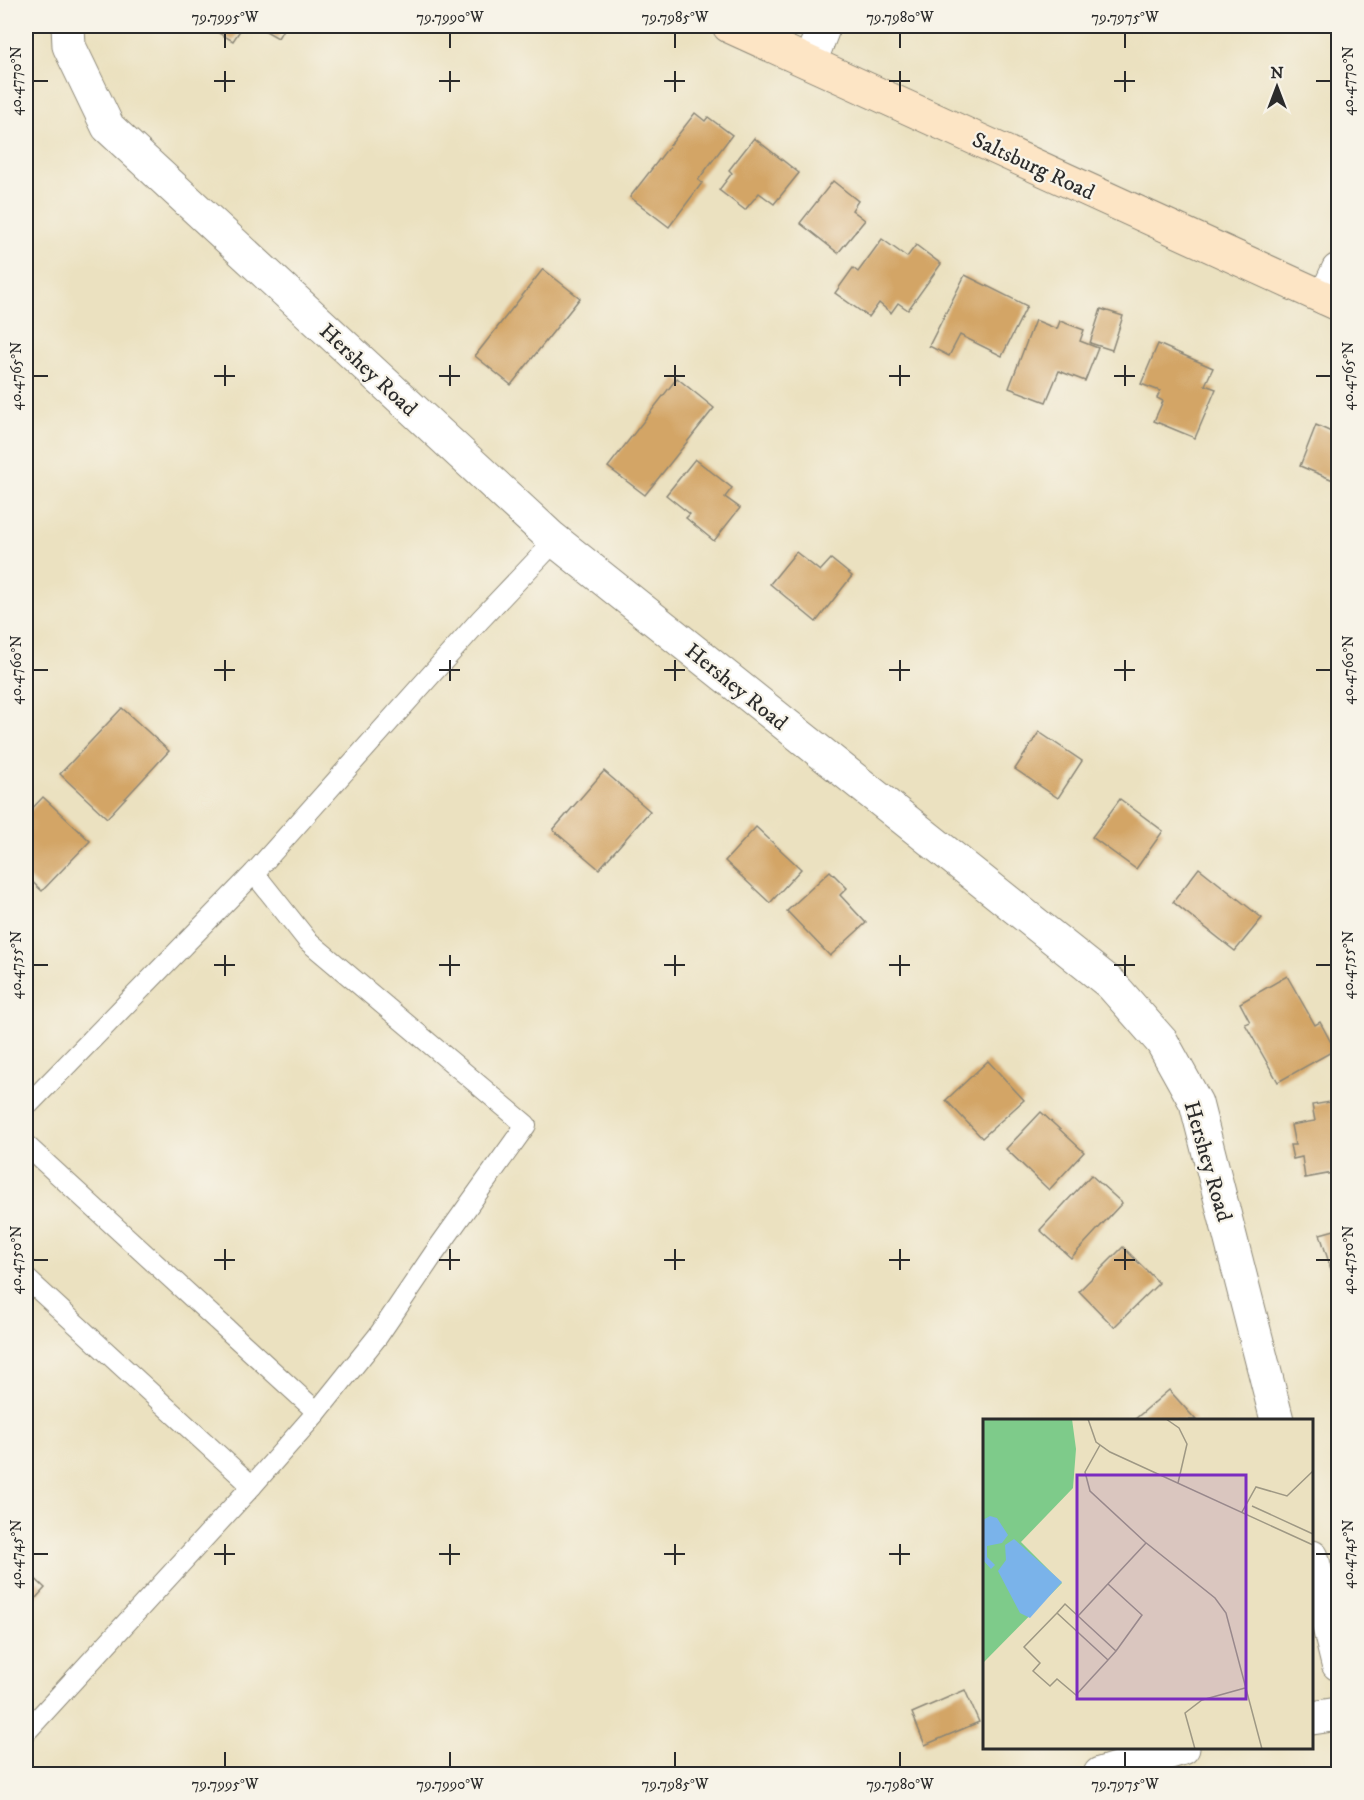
<svg xmlns="http://www.w3.org/2000/svg" width="1364" height="1800" font-family="'IM FELL DW Pica',serif">
	<style>
		.building { fill: #d3a566 }
		.lines { fill: none; stroke-linecap: round; stroke-linejoin: round }
		.service-casing { stroke: #8b8676; stroke-width: 22 }
		.minor-casing { stroke: #8b8676; stroke-width: 35 }
		.tertiary-casing { stroke: #8b8676; stroke-width: 35 }
		.secondary-casing { stroke: #8b8676; stroke-width: 35 }
		.service { stroke: #fff; stroke-width: 20 }
		.minor { stroke: #fff; stroke-width: 33 }
		.tertiary { stroke: #fff; stroke-width: 33 }
		.secondary { stroke: #fde5c5; stroke-width: 33 }
		.ticks { fill: none; stroke: #2b2b2b; stroke-width: 2 }
		.labels { text-anchor: middle; stroke-width: 4.5; stroke-linejoin: round; paint-order: stroke }
		.street-label { font-size: 22px; fill: #2b2b2b; stroke: #f7f3e8 }
		.inset-road { fill: none; stroke: #9e9884; stroke-width: 1.5 }
		.view { fill: #7b2cbf; fill-opacity: 0.15; stroke: #7b2cbf; stroke-width: 3 }
		.inset-edge { fill: none; stroke: #2b2b2b; stroke-width: 3 }
		.neatline { fill: none; stroke: #2b2b2b; stroke-width: 2 }
		.ticks-label { font-size: 15px; text-anchor: middle; fill: #2b2b2b }
	</style>
	<rect width="100%" height="100%" fill="#f7f3e8"/>
	<filter id="ink" filterUnits="userSpaceOnUse"><feTurbulence type="fractalNoise" baseFrequency=".0167" numOctaves="2"/><feDisplacementMap in="SourceGraphic" scale="12" xChannelSelector="R" yChannelSelector="G"/><feConvolveMatrix kernelMatrix="1 2 1 2 8 2 1 2 1" color-interpolation-filters="sRGB"/></filter>
	<filter id="wash" filterUnits="userSpaceOnUse"><feTurbulence type="fractalNoise" baseFrequency=".008" numOctaves="4" result="noise"/><feDisplacementMap in="SourceGraphic" scale="24" xChannelSelector="R" yChannelSelector="G"/><feGaussianBlur stdDeviation="1.35" result="paint"/><feColorMatrix in="noise" values="0 0 0 0 0 0 0 0 0 0 0 0 0 0 0 0 0 1.4 0 .05"/><feComposite in="paint" operator="in"/></filter>
	<g filter="url(#wash)">
		<rect width="100%" height="100%" fill="#ebe1c0"/>
		<g id="blocks">
			<g class="building">
				<polygon points="206,26 243,26 233,41"/>
				<polygon points="257,26 285,26 278,38"/>
				<polygon points="695,113 705,121 708,117 732,135 698,180 702,183 669,227 630,197"/>
				<polygon points="754,138 799,173 774,204 759,193 745,210 719,190 732,173 729,170"/>
				<polygon points="833,181 858,201 852,210 865,220 838,253 800,223"/>
				<polygon points="882,239 907,257 916,245 941,264 908,310 898,303 891,313 879,303 869,317 835,293 853,268 858,272"/>
				<polygon points="543,269 580,298 511,385 475,356"/>
				<polygon points="965,275 1027,306 1002,356 960,335 949,356 929,346"/>
				<polygon points="1101,309 1123,316 1112,350 1090,343"/>
				<polygon points="1035,320 1057,329 1060,321 1084,330 1080,341 1098,348 1085,381 1059,371 1046,402 1009,388"/>
				<polygon points="1158,344 1213,368 1205,385 1216,389 1195,438 1154,421 1163,401 1157,398 1160,391 1141,384"/>
				<polygon points="677,378 714,408 645,495 608,467"/>
				<polygon points="1316,425 1338,435 1338,482 1300,466"/>
				<polygon points="695,459 732,488 725,497 740,508 714,541 686,518 690,514 666,495"/>
				<polygon points="796,552 820,571 831,559 852,576 816,622 770,584"/>
				<polygon points="122,708 169,751 107,818 60,774"/>
				<polygon points="1039,732 1082,761 1058,798 1015,769"/>
				<polygon points="604,771 650,811 599,869 553,830"/>
				<polygon points="43,797 90,841 42,891 26,876 26,815"/>
				<polygon points="1120,799 1163,831 1136,869 1092,837"/>
				<polygon points="756,827 801,869 770,903 725,861"/>
				<polygon points="1199,868 1262,918 1235,951 1173,902"/>
				<polygon points="830,871 847,888 840,895 866,923 830,956 787,911"/>
				<polygon points="1287,976 1315,1025 1320,1022 1335,1050 1278,1082 1245,1024 1250,1022 1240,1003"/>
				<polygon points="988,1061 1024,1100 982,1138 946,1100"/>
				<polygon points="1330,1102 1333,1115 1338,1114 1338,1172 1305,1178 1302,1157 1293,1159 1290,1145 1295,1145 1291,1125 1315,1121 1312,1105"/>
				<polygon points="1041,1112 1084,1152 1049,1190 1006,1149"/>
				<polygon points="1091,1175 1122,1203 1071,1258 1040,1230"/>
				<polygon points="1338,1229 1338,1292 1320,1234"/>
				<polygon points="1123,1247 1159,1283 1114,1327 1079,1291"/>
				<polygon points="1169,1390 1196,1420 1134,1420"/>
				<polygon points="26,1570 45,1588 26,1609"/>
				<polygon points="965,1690 979,1722 925,1745 912,1713"/>
			</g>
		</g>
	</g>
	<g filter="url(#ink)">
		<use href="#blocks" fill-opacity="0" stroke="#8b8676" stroke-width="1.5"/>
		<g class="lines">
			<defs>
				<g id="service">
					<polyline points="254,873 308,941 526,1125 433,1255 378,1336 317,1412"/>
					<polyline points="26,1107 254,873 480,620 555,541"/>
					<polyline points="26,1145 317,1412 252,1486 26,1278"/>
					<polyline points="26,1732 252,1486"/>
				</g>
				<g id="minor">
					<polyline points="810,62 824,26"/>
					<polyline points="1325,298 1338,270"/>
					<polyline points="1312,1718 1338,1714"/>
					<polyline points="1100,1774 1183,1748"/>
				</g>
				<g id="tertiary">
					<polyline points="68,26 69,46 108,127 552,538 1111,984 1162,1042 1196,1103 1277,1420"/>
					<polyline points="1312,1557 1338,1664"/>
				</g>
				<polyline id="secondary" points="729,26 1338,304"/>
			</defs>
			<use href="#service" class="service-casing"/>
			<use href="#minor" class="minor-casing"/>
			<use href="#tertiary" class="tertiary-casing"/>
			<use href="#secondary" class="secondary-casing"/>
			<use href="#service" class="service"/>
			<use href="#minor" class="minor"/>
			<use href="#tertiary" class="tertiary"/>
			<use href="#secondary" class="secondary"/>
		</g>
	</g>
	<path class="ticks" d="M 225,33 L 225,48M 450,33 L 450,48M 675,33 L 675,48M 900,33 L 900,48M 1125,33 L 1125,48M 225,71 L 225,92M 450,71 L 450,92M 675,71 L 675,92M 900,71 L 900,92M 1125,71 L 1125,92M 33,81 L 48,81M 214,81 L 235,81M 439,81 L 460,81M 664,81 L 685,81M 889,81 L 910,81M 1114,81 L 1135,81M 1316,81 L 1331,81M 225,365 L 225,386M 450,365 L 450,386M 675,365 L 675,386M 900,365 L 900,386M 1125,365 L 1125,386M 33,376 L 48,376M 214,376 L 235,376M 439,376 L 460,376M 664,376 L 685,376M 889,376 L 910,376M 1114,376 L 1135,376M 1316,376 L 1331,376M 225,660 L 225,681M 450,660 L 450,681M 675,660 L 675,681M 900,660 L 900,681M 1125,660 L 1125,681M 33,670 L 48,670M 214,670 L 235,670M 439,670 L 460,670M 664,670 L 685,670M 889,670 L 910,670M 1114,670 L 1135,670M 1316,670 L 1331,670M 225,955 L 225,976M 450,955 L 450,976M 675,955 L 675,976M 900,955 L 900,976M 1125,955 L 1125,976M 33,965 L 48,965M 214,965 L 235,965M 439,965 L 460,965M 664,965 L 685,965M 889,965 L 910,965M 1114,965 L 1135,965M 1316,965 L 1331,965M 225,1249 L 225,1270M 450,1249 L 450,1270M 675,1249 L 675,1270M 900,1249 L 900,1270M 1125,1249 L 1125,1270M 33,1260 L 48,1260M 214,1260 L 235,1260M 439,1260 L 460,1260M 664,1260 L 685,1260M 889,1260 L 910,1260M 1114,1260 L 1135,1260M 1316,1260 L 1331,1260M 225,1544 L 225,1565M 450,1544 L 450,1565M 675,1544 L 675,1565M 900,1544 L 900,1565M 33,1554 L 48,1554M 214,1554 L 235,1554M 439,1554 L 460,1554M 664,1554 L 685,1554M 889,1554 L 910,1554M 1316,1554 L 1331,1554M 225,1752 L 225,1767M 450,1752 L 450,1767M 675,1752 L 675,1767M 900,1752 L 900,1767M 1125,1752 L 1125,1767"/>
	<g class="labels">
		<g class="street-label">
			<text transform="translate(1034 165) rotate(25)" y="8">Saltsburg Road</text>
			<text transform="translate(369 369) rotate(43)" y="8">Hershey Road</text>
			<text transform="translate(737 686) rotate(39)" y="8">Hershey Road</text>
			<text transform="translate(1209 1161) rotate(74)" y="8">Hershey Road</text>
		</g>
	</g>
	<g transform="translate(983 1419)">
		<rect width="330" height="330" fill="#ebe1c0"/>
		<path d="M 0,0 L 89,0 L 93,30 L 90,69 L 38,123 L 79,164 L 0,244 Z" fill="#7ecb8a"/>
		<path d="M 7,97 L 14,99 L 25,116 L 19,124 L 4,127 L 4,138 L 12,146 L 8,150 L 0,141 L 0,101 ZM 31,120 L 79,163 L 47,199 L 37,194 L 15,152 L 23,141 L 22,126 Z" fill="#7ab3ea"/>
		<path class="inset-road" d="M 105,0 L 113,23 L 127,33 L 330,126M 183,0 L 196,9 L 204,25 L 195,64M 117,26 L 102,53 L 107,72 L 162,123 L 232,179 L 243,194 L 279,330M 269,87 L 330,115M 259,93 L 273,68 L 304,77 L 330,52M 125,165 L 159,196 L 133,232M 82,185 L 133,232 L 125,241 L 74,194 ZM 74,194 L 41,228 L 57,244 L 50,252 L 67,267 L 74,260 L 93,276 L 125,241M 95,197 L 163,124M 212,330 L 202,294 L 219,281 L 262,269"/>
		<path class="view" d="M 94,56 L 263,56 L 263,280 L 94,280 Z"/>
		<rect width="330" height="330" class="inset-edge"/>
	</g>
	<rect width="1364" height="1800" fill="none" stroke="#f7f3e8" stroke-width="66"/>
	<g transform="translate(1277 87)" stroke="#f7f3e8" stroke-width="4.5" paint-order="stroke">
	<path d="M0-4.5L10 22L0 15L-10 22Z" fill="#2b2b2b"/>
	<text y="-9" font-size="16" font-weight="bold" text-anchor="middle" fill="#2b2b2b">N</text>
	</g>
	<rect x="33" y="33" width="1298" height="1734" class="neatline"/>
	<g class="ticks-label">
		<text x="225" y="22">79.7995°W</text>
		<text x="450" y="22">79.7990°W</text>
		<text x="675" y="22">79.7985°W</text>
		<text x="900" y="22">79.7980°W</text>
		<text x="1125" y="22">79.7975°W</text>
		<text transform="translate(16 81) rotate(-90)" y="5">40.4770°N</text>
		<text transform="translate(1348 81) rotate(-90)" y="5">40.4770°N</text>
		<text transform="translate(16 376) rotate(-90)" y="5">40.4765°N</text>
		<text transform="translate(1348 376) rotate(-90)" y="5">40.4765°N</text>
		<text transform="translate(16 670) rotate(-90)" y="5">40.4760°N</text>
		<text transform="translate(1348 670) rotate(-90)" y="5">40.4760°N</text>
		<text transform="translate(16 965) rotate(-90)" y="5">40.4755°N</text>
		<text transform="translate(1348 965) rotate(-90)" y="5">40.4755°N</text>
		<text transform="translate(16 1260) rotate(-90)" y="5">40.4750°N</text>
		<text transform="translate(1348 1260) rotate(-90)" y="5">40.4750°N</text>
		<text transform="translate(16 1554) rotate(-90)" y="5">40.4745°N</text>
		<text transform="translate(1348 1554) rotate(-90)" y="5">40.4745°N</text>
		<text x="225" y="1789">79.7995°W</text>
		<text x="450" y="1789">79.7990°W</text>
		<text x="675" y="1789">79.7985°W</text>
		<text x="900" y="1789">79.7980°W</text>
		<text x="1125" y="1789">79.7975°W</text>
	</g>
</svg>
